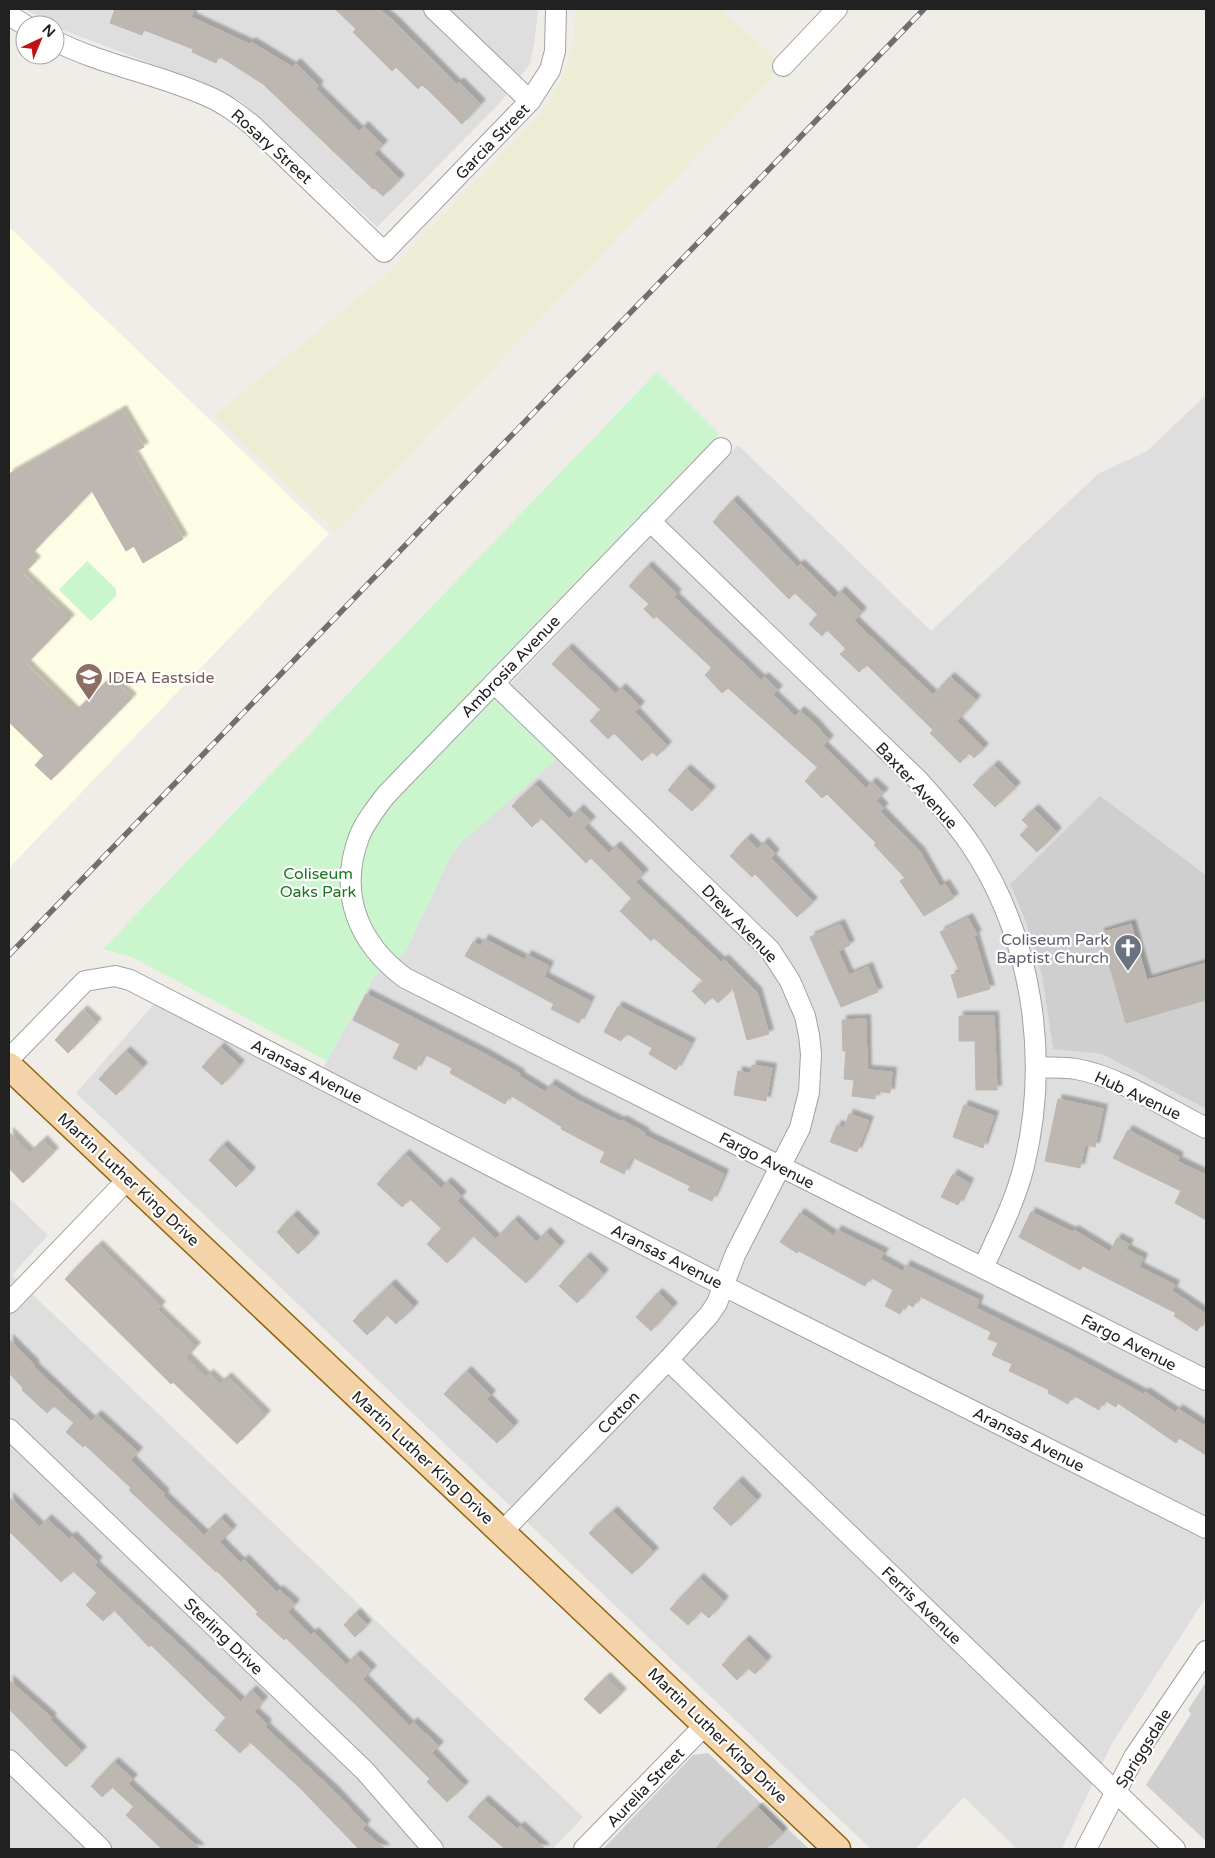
<svg xmlns="http://www.w3.org/2000/svg" width="1215" height="1858" font-family="'Varela Round',sans-serif">
	<style>
		.residential { fill: #dfdede }
		.education { fill: #fdfce5 }
		.religious { fill: #cfcfcf }
		.farmland { fill: #ebedd5 }
		.park { fill: #caf5cd }
		.building { fill: #bdb7b1; stroke: #c1b5ac; filter: url(#shadow) }
		.lines { fill: none; stroke-linecap: round; stroke-linejoin: round }
		.minor-casing { stroke: #a2a2a2; stroke-width: 22 }
		.major-casing { stroke: #90640d; stroke-width: 29 }
		.minor { stroke: #fff; stroke-width: 20 }
		.major { stroke: #f4d3a9; stroke-width: 26 }
		.rail-casing { stroke: #6f6f6f; stroke-width: 5.5 }
		.rail { stroke: #fff; stroke-width: 4; stroke-dasharray: 11; stroke-linecap: butt }
		.labels { text-anchor: middle; stroke-width: 4.5; stroke-linejoin: round; paint-order: stroke }
		.street-label { font-size: 16px; fill: #212121; stroke: #fff }
		.education-label { font-size: 16px; fill: #785e54; stroke: #fff; text-anchor: start }
		.park-label { font-size: 16px; fill: #16781d; stroke: #fff }
		.worship-label { font-size: 16px; fill: #5b616d; stroke: #fff; text-anchor: end }
	</style>
	<defs>
		<filter id="shadow"><feDropShadow dx="4.5" dy="-4.5" stdDeviation="1" flood-color="#0004"/></filter>
	</defs>
	<rect width="100%" height="100%" fill="#f0ede8"/>
	<g class="residential">
		<polygon points="25,9 538,9 535,38 530,64 498,105 377,227 242,102 212,87 55,27"/>
		<polygon points="1206,395 1206,875 1100,797 1010,884 1025,920 1042,976 1053,1048 1102,1054 1206,1109 1206,1597 1111,1745 1062,1849 1017,1849 964,1797 915,1849 871,1849 76,1093 154,1004 316,1086 327,1061 375,975 405,953 450,857 461,843 497,698 738,445 931,631 1098,474 1147,451"/>
		<polygon points="9,1198 48,1235 12,1275 583,1817 553,1849 9,1849"/>
	</g>
	<polygon class="education" points="9,227 329,534 9,868"/>
	<g class="religious">
		<polygon points="1100,796 1206,875 1206,1109 1102,1054 1053,1049 1042,976 1025,920 1010,884"/>
		<polygon points="1206,1682 1206,1841 1146,1785 1191,1714 1188,1710"/>
		<polygon points="708,1753 809,1849 603,1849 693,1755"/>
	</g>
	<polygon class="farmland" points="575,9 721,9 783,66 336,532 214,416 384,277 539,115 565,73 574,42"/>
	<g class="park">
		<polygon points="657,372 719,434 480,681 559,757 461,843 450,857 405,953 375,975 327,1061 132,957 103,949"/>
		<polygon points="87,561 116,589 116,596 91,621 59,590"/>
	</g>
	<g class="building">
		<polygon points="115,9 194,9 191,17 249,44 251,42 292,67 296,63 319,86 316,89 359,131 364,126 383,145 374,154 400,179 383,196 374,188 373,189 263,84 219,56 216,63 192,52 193,49 144,30 142,35 110,23"/>
		<polygon points="335,9 379,9 395,22 457,85 459,82 481,104 462,124 427,89 422,85 418,89 396,67 392,71 353,32 356,29"/>
		<polygon points="122,410 144,447 133,453 183,539 143,563 134,546 126,551 92,491 30,555 36,561 23,574 70,619 26,664 75,712 110,678 132,698 51,780 35,765 44,756 9,722 9,474"/>
		<polygon points="733,500 797,567 800,564 835,598 841,591 862,612 854,621 933,695 950,677 976,700 957,721 984,748 974,758 969,753 960,763 930,733 933,730 867,665 859,672 840,654 846,649 827,630 822,636 809,624 818,615 795,593 789,599 713,522"/>
		<polygon points="648,566 677,594 674,597 761,680 764,677 778,690 773,695 795,716 800,711 814,723 829,740 823,746 866,788 872,782 884,793 876,800 884,808 880,811 920,852 940,887 945,884 954,898 924,916 900,881 905,878 874,845 876,843 827,794 822,798 805,781 818,768 728,688 722,693 705,675 712,668 656,616 654,619 644,609 649,604 629,586"/>
		<polygon points="568,648 616,694 621,688 640,706 635,712 667,746 657,756 652,752 642,761 614,733 608,739 590,721 601,710 552,664"/>
		<polygon points="994,765 1016,787 995,807 973,785"/>
		<polygon points="686,769 711,791 692,811 668,790"/>
		<polygon points="535,784 570,819 579,809 591,821 584,828 609,853 616,846 644,874 635,882 721,962 724,959 757,992 769,1034 747,1040 733,988 718,1003 712,997 705,1004 692,991 703,981 654,938 651,941 620,911 632,899 591,858 586,863 541,818 532,827 512,806"/>
		<polygon points="1034,809 1057,832 1037,852 1020,835 1029,827 1022,820"/>
		<polygon points="747,838 758,849 764,842 775,854 771,858 813,902 797,917 755,874 752,877 730,856"/>
		<polygon points="968,918 977,935 974,936 990,989 958,998 951,975 960,972 940,932"/>
		<polygon points="840,924 850,945 838,951 849,975 868,967 878,992 841,1007 810,937"/>
		<polygon points="1131,924 1147,980 1206,963 1206,1000 1126,1023 1100,933"/>
		<polygon points="484,939 525,960 527,955 549,966 544,977 590,1001 579,1023 551,1009 554,1004 465,956 473,942 481,946"/>
		<polygon points="366,994 485,1054 520,1074 519,1076 545,1092 551,1084 577,1100 621,1122 622,1120 645,1133 644,1135 724,1174 712,1201 688,1190 690,1186 632,1157 624,1174 600,1162 605,1152 561,1129 562,1127 510,1095 505,1104 450,1073 452,1068 424,1054 416,1070 393,1058 400,1044 353,1020"/>
		<polygon points="618,1006 691,1043 676,1070 649,1054 652,1048 626,1033 621,1041 604,1032"/>
		<polygon points="83,1010 97,1023 68,1053 55,1040"/>
		<polygon points="959,1016 994,1016 997,1090 976,1090 975,1041 959,1041"/>
		<polygon points="866,1019 867,1070 892,1072 890,1093 876,1091 875,1099 852,1096 854,1080 844,1079 846,1051 843,1051 842,1020"/>
		<polygon points="220,1047 240,1065 222,1085 202,1067"/>
		<polygon points="126,1051 143,1067 116,1095 99,1079"/>
		<polygon points="752,1065 772,1068 766,1101 734,1095 738,1071 751,1074"/>
		<polygon points="1058,1099 1103,1109 1095,1147 1085,1145 1080,1168 1045,1161"/>
		<polygon points="964,1105 994,1116 983,1148 953,1137"/>
		<polygon points="849,1114 869,1121 857,1152 830,1142 837,1125 844,1128"/>
		<polygon points="1128,1130 1179,1157 1177,1161 1206,1175 1206,1220 1175,1203 1181,1191 1113,1158"/>
		<polygon points="9,1132 30,1153 43,1140 54,1152 23,1183 9,1168"/>
		<polygon points="223,1145 251,1172 236,1187 209,1160"/>
		<polygon points="405,1154 441,1188 447,1182 462,1196 457,1201 496,1239 514,1220 537,1242 546,1232 560,1246 526,1283 473,1236 447,1263 427,1244 442,1229 410,1199 402,1207 377,1184"/>
		<polygon points="953,1174 969,1183 958,1205 941,1197"/>
		<polygon points="1031,1212 1072,1232 1074,1230 1110,1252 1117,1238 1129,1244 1126,1249 1143,1258 1139,1267 1175,1285 1172,1291 1206,1314 1206,1316 1197,1331 1174,1316 1176,1313 1083,1266 1080,1270 1019,1237"/>
		<polygon points="800,1213 834,1236 837,1230 884,1253 880,1259 903,1272 906,1265 979,1300 976,1308 1069,1354 1143,1394 1145,1392 1176,1413 1178,1409 1206,1427 1206,1455 1179,1438 1176,1443 1118,1403 1116,1407 1104,1400 1099,1410 1073,1395 1068,1404 1048,1393 1049,1390 1009,1371 1012,1364 992,1355 998,1343 988,1339 991,1332 919,1296 913,1307 906,1303 900,1314 885,1306 893,1290 870,1277 865,1286 799,1251 797,1253 780,1242"/>
		<polygon points="293,1215 315,1237 298,1254 277,1232"/>
		<polygon points="98,1245 161,1306 157,1310 196,1347 186,1357 206,1377 209,1374 220,1384 227,1377 266,1415 237,1444 173,1382 171,1384 65,1279"/>
		<polygon points="586,1257 604,1274 577,1303 559,1286"/>
		<polygon points="391,1284 414,1307 396,1324 387,1315 367,1335 353,1321"/>
		<polygon points="658,1293 673,1307 651,1331 636,1317"/>
		<polygon points="9,1339 35,1365 33,1366 91,1421 97,1415 138,1452 131,1460 165,1494 163,1496 204,1535 221,1518 232,1530 220,1542 241,1563 244,1559 277,1592 279,1590 295,1604 288,1612 311,1635 314,1632 346,1665 356,1655 372,1670 363,1679 410,1726 413,1722 439,1746 432,1753 464,1786 447,1802 427,1782 430,1779 358,1707 286,1638 284,1640 256,1614 258,1612 217,1571 216,1572 129,1490 131,1488 85,1445 83,1447 66,1432 74,1423 54,1406 47,1413 22,1390 23,1388 9,1373"/>
		<polygon points="467,1371 491,1395 487,1399 514,1426 497,1443 444,1394"/>
		<polygon points="738,1481 757,1500 731,1526 713,1508"/>
		<polygon points="9,1497 40,1527 47,1519 69,1539 72,1536 98,1562 94,1565 241,1702 252,1690 263,1701 254,1712 267,1724 265,1727 334,1791 366,1825 362,1829 385,1849 359,1849 299,1787 250,1742 240,1753 215,1730 226,1718 151,1645 149,1647 114,1610 103,1621 86,1605 97,1593 73,1571 61,1582 9,1531"/>
		<polygon points="613,1511 654,1552 632,1574 589,1533"/>
		<polygon points="699,1578 724,1601 709,1618 701,1611 688,1625 670,1609"/>
		<polygon points="356,1613 367,1625 355,1637 344,1625"/>
		<polygon points="745,1640 767,1661 755,1674 748,1668 737,1680 722,1665"/>
		<polygon points="606,1677 622,1693 600,1714 584,1699"/>
		<polygon points="9,1680 52,1718 50,1720 82,1751 66,1767 9,1709"/>
		<polygon points="114,1762 133,1779 128,1784 200,1849 162,1849 126,1815 134,1807 112,1787 102,1797 91,1786"/>
		<polygon points="484,1800 517,1829 520,1826 545,1849 505,1849 468,1817"/>
		<polygon points="758,1807 783,1832 766,1849 715,1849"/>
	</g>
	<g class="lines">
		<defs>
			<g id="minor">
				<polyline points="434,9 530,101"/>
				<polyline points="9,15 25,25"/>
				<path d="M 55,41 C 103,65 158,74 207,96 C 224,103 238,114 252,125 L 384,252 L 530,101 L 550,70 L 555,51 L 556,9"/>
				<polyline points="783,66 837,9"/>
				<path d="M 721,448 L 386,795 C 376,808 365,822 359,837 C 338,894 358,943 405,978 L 1206,1380"/>
				<path d="M 650,521 L 918,780 C 937,801 955,822 971,845 C 1033,938 1050,1059 1024,1166 C 1015,1202 998,1235 983,1268"/>
				<polyline points="494,683 770,950 790,981 805,1016 809,1035 811,1054 809,1092 800,1128 735,1255 717,1303 709,1315 668,1360 502,1532"/>
				<polyline points="9,1059 85,981 115,976 130,980 724,1286 1206,1528"/>
				<path d="M 1037,1067 C 1050,1068 1063,1067 1076,1069 C 1118,1076 1168,1109 1206,1128"/>
				<polyline points="9,1303 129,1178"/>
				<polyline points="668,1360 1175,1849"/>
				<polyline points="9,1429 365,1771 433,1849"/>
				<polyline points="9,1760 101,1849"/>
				<polyline points="584,1849 706,1724"/>
				<polyline points="1086,1849 1134,1757 1206,1651"/>
			</g>
			<polyline id="major" points="9,1066 837,1849"/>
		</defs>
		<use href="#minor" class="minor-casing"/>
		<use href="#major" class="major-casing"/>
		<use href="#minor" class="minor"/>
		<use href="#major" class="major"/>
		<defs>
			<polyline id="rail" points="9,955 924,9"/>
		</defs>
		<use href="#rail" class="rail-casing"/>
		<use href="#rail" class="rail"/>
	</g>
	<defs>
		<symbol id="school-pin" viewBox="-11 -11 22 30"><path d="M0 17L-7.5 6A9.5 9.5 0 1 1 7.5 6Z" fill="#8d6e63" stroke="#fff"/><path d="M0-5L7-2L0 1L-7-2ZM-4 1L0 2.5L4 1V4Q0 6-4 4Z" fill="#fff"/></symbol>
		<symbol id="church-pin" viewBox="-11 -11 22 30"><path d="M0 17L-7.5 6A9.5 9.5 0 1 1 7.5 6Z" fill="#6b7280" stroke="#fff"/><path d="M-1.2-6h2.4v3.5h3.3v2.4h-3.3V6h-2.4V-.1h-3.3v-2.4h3.3Z" fill="#fff"/></symbol>
	</defs>
	<g fill-rule="evenodd">
		<use href="#school-pin" x="73" y="661" width="32" height="43"/>
		<use href="#church-pin" x="1112" y="932" width="32" height="43"/>
	</g>
	<g class="labels">
		<g class="street-label">
			<text transform="translate(492 141) rotate(-46)" y="6">Garcia Street</text>
			<text transform="translate(272 146) rotate(42)" y="6">Rosary Street</text>
			<text transform="translate(510 666) rotate(-46)" y="6">Ambrosia Avenue</text>
			<text transform="translate(917 785) rotate(47)" y="6">Baxter Avenue</text>
			<text transform="translate(740 923) rotate(46)" y="6">Drew Avenue</text>
			<text transform="translate(307 1071) rotate(27)" y="6">Aransas Avenue</text>
			<text transform="translate(1138 1095) rotate(25)" y="6">Hub Avenue</text>
			<text transform="translate(767 1160) rotate(27)" y="6">Fargo Avenue</text>
			<text transform="translate(129 1179) rotate(43)" y="6">Martin Luther King Drive</text>
			<text transform="translate(667 1256) rotate(27)" y="6">Aransas Avenue</text>
			<text transform="translate(1129 1342) rotate(27)" y="6">Fargo Avenue</text>
			<text transform="translate(618 1412) rotate(-46)" y="6">Cotton</text>
			<text transform="translate(1029 1439) rotate(27)" y="6">Aransas Avenue</text>
			<text transform="translate(423 1457) rotate(43)" y="6">Martin Luther King Drive</text>
			<text transform="translate(922 1605) rotate(44)" y="6">Ferris Avenue</text>
			<text transform="translate(224 1636) rotate(44)" y="6">Sterling Drive</text>
			<text transform="translate(718 1735) rotate(44)" y="6">Martin Luther King Drive</text>
			<text transform="translate(1143 1748) rotate(-58)" y="6">Spriggsdale</text>
			<text transform="translate(645 1787) rotate(-46)" y="6">Aurelia Street</text>
		</g>
		<g class="education-label">
			<text x="108" y="683">IDEA Eastside</text>
		</g>
		<g class="park-label">
			<text x="318" y="879">Coliseum<tspan x="318" dy="18">Oaks Park</tspan></text>
		</g>
		<g class="worship-label">
			<text x="1109" y="945">Coliseum Park<tspan x="1109" dy="18">Baptist Church</tspan></text>
		</g>
	</g>
	<rect width="1215" height="1858" fill="none" stroke="#212121" stroke-width="20"/>
	<g transform="translate(40 40) rotate(44)"><circle r="24" fill="#ffffff" stroke="#a6a6a6"/>
	<path d="M0-4L9 19L0 12L-9 19Z" fill="#c01113"/>
	<text y="-8" font-size="14" font-weight="bold" text-anchor="middle" fill="#212121">N</text>
	</g>
</svg>
